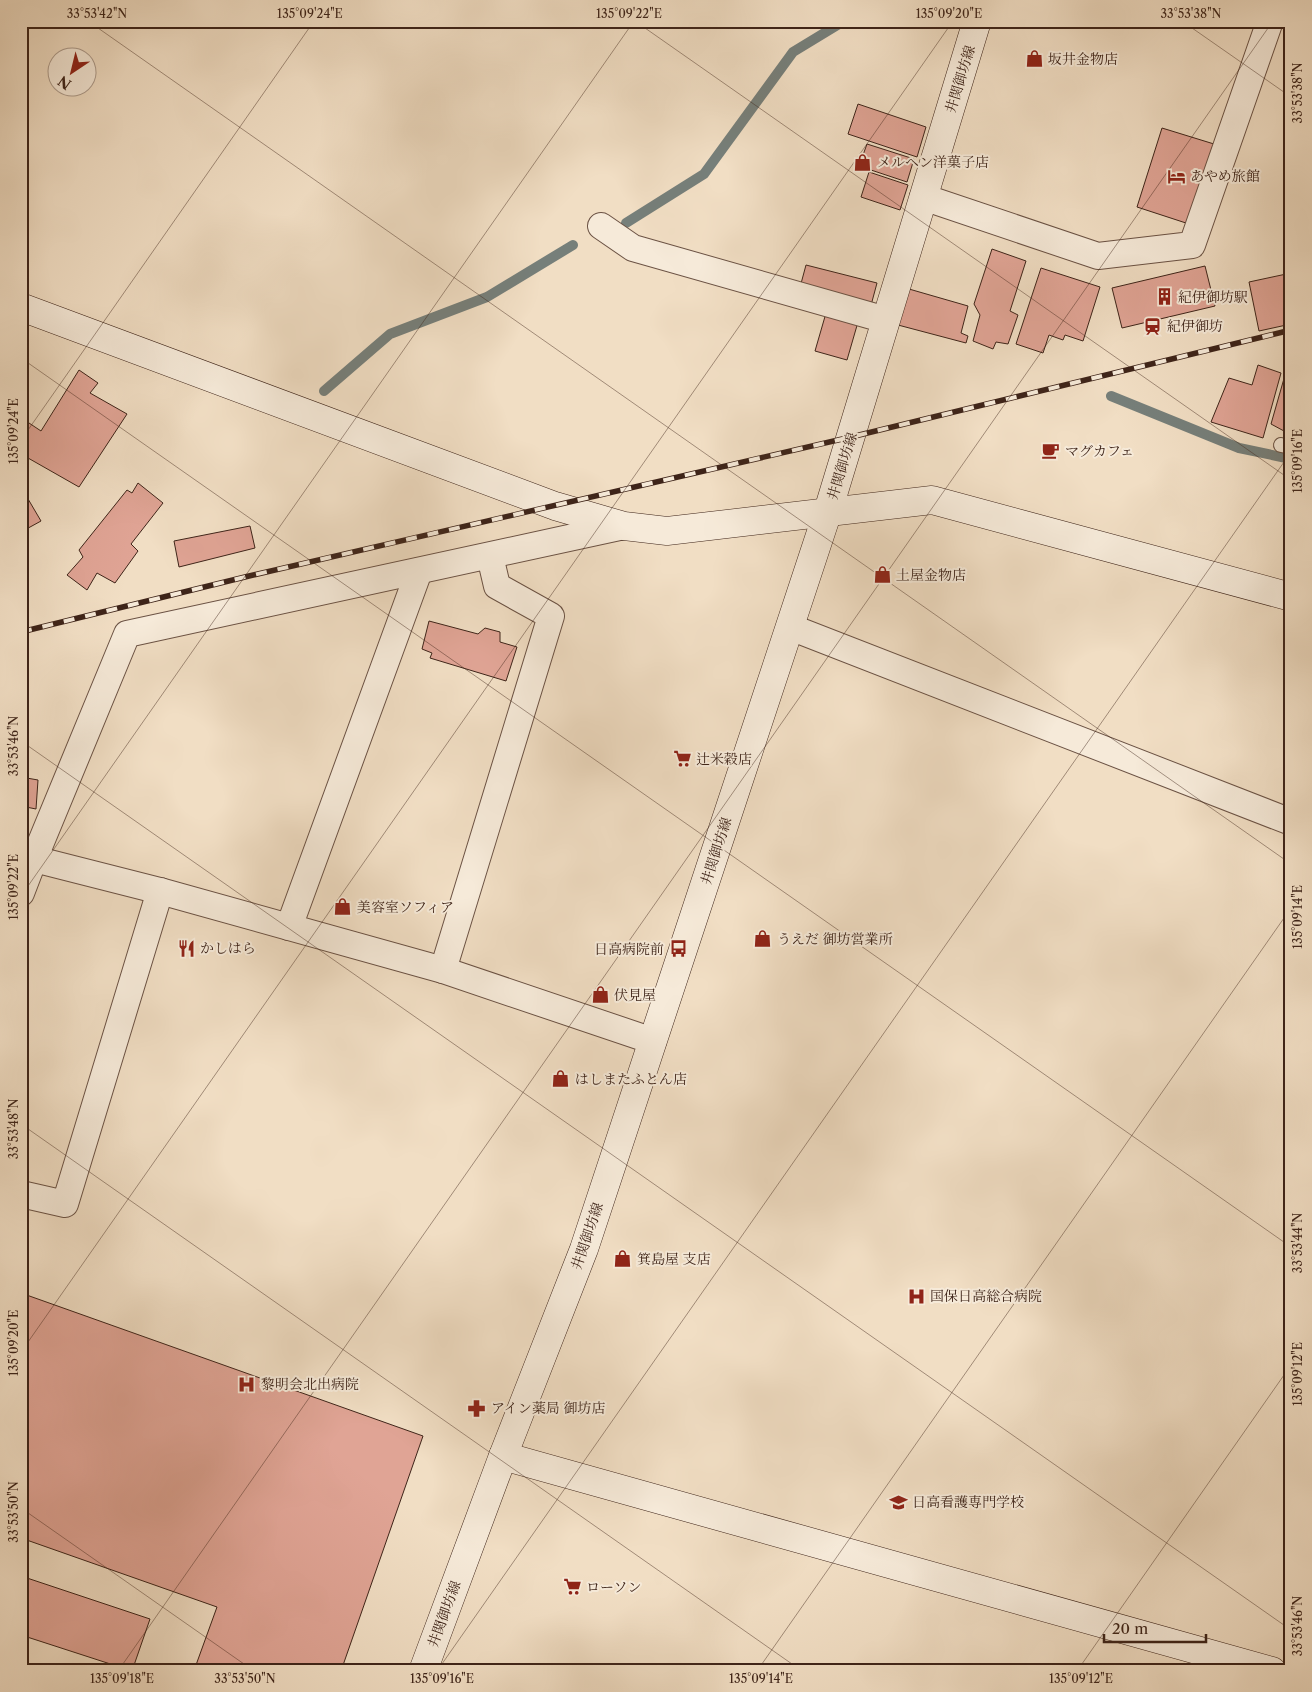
<svg xmlns="http://www.w3.org/2000/svg" width="1312" height="1692" font-family="'Libre Caslon Text','Noto Serif JP',serif">
	<style>
		.lines { fill: none; stroke-linecap: round; stroke-linejoin: round }
		.stream { stroke: #767f7a; stroke-width: 10 }
		.building { fill: #e0a495; stroke: #3e2419 }
		.lane-casing { stroke: #6b5244; stroke-width: 16 }
		.street-casing { stroke: #6b5244; stroke-width: 28 }
		.secondary-casing { stroke: #3e2419; stroke-width: 29 }
		.lane { stroke: #f6ead9; stroke-width: 14 }
		.street { stroke: #f6ead9; stroke-width: 26 }
		.secondary { stroke: #f6ead9; stroke-width: 28 }
		.rail-casing { stroke: #3e2419; stroke-width: 5.5 }
		.rail { stroke: #f6ead9; stroke-width: 4; stroke-dasharray: 11; stroke-linecap: butt }
		.ticks { fill: none; stroke: #3e2419; stroke-width: 1; stroke-opacity: 0.45 }
		.labels { text-anchor: middle; stroke-width: 4; stroke-linejoin: round; paint-order: stroke }
		.poi-label { font-size: 14px; fill: #3e2419; stroke: #f6ead9; text-anchor: start }
		.street-label { font-size: 14px; fill: #3e2419; stroke: #f6ead9 }
		.neatline { fill: none; stroke: #3e2419; stroke-width: 2 }
		.ticks-label { font-size: 12px; text-anchor: middle; fill: #3e2419 }
	</style>
	<rect width="100%" height="100%" fill="#f1dec4"/>
	<filter id="stains"><feTurbulence type="fractalNoise" baseFrequency=".004" numOctaves="4"/><feColorMatrix values="0 0 0 0 .2 0 0 0 0 .09 0 0 0 0 .02 0 0 0 .5 -.17"/></filter>
	<radialGradient id="worn" r=".72"><stop offset=".6" stop-color="#630" stop-opacity="0"/><stop offset="1" stop-color="#630" stop-opacity=".3"/></radialGradient>
	<g class="lines">
		<g class="stream">
			<polyline points="626,223 704,174 793,52 844,21"/>
			<polyline points="324,391 390,334 487,297 573,245"/>
			<polyline points="1111,396 1239,448 1291,459"/>
		</g>
	</g>
	<g class="building">
		<polygon points="858,104 926,127 917,157 848,134"/>
		<polygon points="1162,128 1214,144 1189,224 1137,207"/>
		<polygon points="867,144 914,159 907,182 859,166"/>
		<polygon points="869,172 908,185 900,210 861,197"/>
		<polygon points="992,249 1026,261 1010,311 1018,315 1008,344 996,342 993,349 973,341 980,315 974,304"/>
		<polygon points="806,265 877,283 870,309 799,291"/>
		<polygon points="1205,266 1215,306 1122,328 1112,288"/>
		<polygon points="1041,268 1100,287 1083,341 1065,335 1063,340 1049,335 1043,353 1016,344"/>
		<polygon points="1291,273 1291,324 1259,331 1249,282"/>
		<polygon points="909,289 968,306 961,333 968,336 966,343 898,325"/>
		<polygon points="826,313 858,322 847,360 815,351"/>
		<polygon points="1289,361 1291,421 1286,420 1284,431 1271,424"/>
		<polygon points="1258,365 1281,373 1263,438 1211,422 1229,378 1252,385"/>
		<polygon points="79,370 98,383 90,393 127,414 79,487 21,454 21,429 26,421 41,431"/>
		<polygon points="138,483 163,503 131,544 138,551 115,583 97,573 87,590 67,575 83,557 79,550 127,490 132,493"/>
		<polygon points="21,487 41,521 21,532"/>
		<polygon points="250,526 255,548 179,567 174,541"/>
		<polygon points="429,621 478,634 485,628 500,632 500,642 517,647 506,681 430,658 432,653 422,649"/>
		<polygon points="21,777 38,780 36,809 21,806"/>
		<polygon points="21,1293 423,1436 341,1671 212,1671 196,1665 217,1607 21,1538"/>
		<polygon points="21,1576 150,1619 132,1671 21,1635"/>
	</g>
	<g class="lines">
		<defs>
			<polyline id="lane" points="1281,445 1291,447"/>
			<g id="street">
				<polyline points="923,197 1098,256 1192,245 1270,21"/>
				<polyline points="601,226 633,248 886,320"/>
				<polyline points="624,526 127,634 34,859 160,891 443,970 653,1041"/>
				<polyline points="790,627 1291,822"/>
				<polyline points="21,856 34,859 21,893"/>
				<polyline points="289,927 419,571"/>
				<polyline points="443,970 551,616 497,586 490,556"/>
				<polyline points="21,1194 65,1204 160,891"/>
			</g>
			<g id="secondary">
				<polyline points="21,307 555,506 624,526 667,531 932,500 1291,597"/>
				<polyline points="503,1456 1272,1671"/>
				<polyline points="423,1671 503,1456 584,1249 828,511 977,21"/>
			</g>
		</defs>
		<use href="#lane" class="lane-casing"/>
		<use href="#street" class="street-casing"/>
		<use href="#secondary" class="secondary-casing"/>
		<use href="#lane" class="lane"/>
		<use href="#street" class="street"/>
		<use href="#secondary" class="secondary"/>
		<defs>
			<polyline id="rail" points="21,632 249,576 851,437 1291,330"/>
		</defs>
		<use href="#rail" class="rail-casing"/>
		<use href="#rail" class="rail"/>
	</g>
	<path class="ticks" d="M 88,21 L 1291,864M 635,21 L 1291,480M 1182,21 L 1291,97M 21,358 L 1291,1247M 21,440 L 314,21M 21,741 L 1291,1630M 21,896 L 634,21M 21,1124 L 802,1671M 21,1352 L 953,21M 21,1508 L 254,1671M 118,1671 L 1273,21M 437,1671 L 1291,452M 757,1671 L 1291,908M 1077,1671 L 1291,1365"/>
	<defs>
		<symbol id="shop-bare" viewBox="-9 -9 18 18"><path d="M-5-2.5h2.3a2.7 3.5 0 0 1 5.4 0H5L5.5 6h-11ZM-1.5-2.5h3a1.5 2.3 0 0 0-3 0Z" fill="#8f2418" stroke="#f6ead9" stroke-width="2.5" paint-order="stroke"/></symbol>
		<symbol id="hotel-bare" viewBox="-9 -9 18 18"><path d="M-6-4.5h1.5V1H6V5H4.5V3h-9V5H-6ZM-4 0a1.8 1.8 0 1 1 3.6 0ZM.5 0V-2.5h3Q6-2.5 6 0Z" fill="#8f2418" stroke="#f6ead9" stroke-width="2.5" paint-order="stroke"/></symbol>
		<symbol id="building-bare" viewBox="-9 -9 18 18"><path d="M-4-6H4V6H1V3H-1V6H-4ZM-2.5-4.3h1.7v1.8h-1.7ZM.8-4.3h1.7v1.8H.8ZM-2.5-1h1.7V.8h-1.7ZM.8-1h1.7V.8H.8Z" fill="#8f2418" stroke="#f6ead9" stroke-width="2.5" paint-order="stroke"/></symbol>
		<symbol id="station-bare" viewBox="-9 -9 18 18"><path d="M-3-6H3Q5-6 5-4V2Q5 4 3 4L4.5 6H3L1.5 4h-3L-3 6H-4.5L-3 4Q-5 4-5 2V-4Q-5-6-3-6ZM-3.5-4v3h7v-3ZM-3.5 1v1.5H-2V1ZM2 1v1.5H3.5V1Z" fill="#8f2418" stroke="#f6ead9" stroke-width="2.5" paint-order="stroke"/></symbol>
		<symbol id="cafe-bare" viewBox="-9 -9 18 18"><path d="M-5.5-4.5H6V0H3Q3 3.5 0 3.5H-2.5Q-5.5 3.5-5.5 0ZM3-3.2v2h1.7v-2ZM-6 4.5H4V6H-6Z" fill="#8f2418" stroke="#f6ead9" stroke-width="2.5" paint-order="stroke"/></symbol>
		<symbol id="supermarket-bare" viewBox="-9 -9 18 18"><path d="M-6-5.5h2.5l.6 2H6L4.5 2H-2.5L-4.4-4H-6ZM-1.5 3.2a1.3 1.3 0 1 0 .1 0ZM3 3.2a1.3 1.3 0 1 0 .1 0Z" fill="#8f2418" stroke="#f6ead9" stroke-width="2.5" paint-order="stroke"/></symbol>
		<symbol id="restaurant-bare" viewBox="-9 -9 18 18"><path d="M-5-6h1v4h1v-4h1v4h1v-4h1v5L-1.5 .5V6h-2V.5L-5-1ZM5-6V6H3V1.5H1.5Q1.5-4 5-6Z" fill="#8f2418" stroke="#f6ead9" stroke-width="2.5" paint-order="stroke"/></symbol>
		<symbol id="bus-bare" viewBox="-9 -9 18 18"><path d="M-5-6H5V4H4V6H2V4H-2V6H-4V4H-5ZM-3.5-4V0h7V-4ZM-3.5 1.2v1.5H-2V1.2ZM2 1.2v1.5H3.5V1.2Z" fill="#8f2418" stroke="#f6ead9" stroke-width="2.5" paint-order="stroke"/></symbol>
		<symbol id="hospital-bare" viewBox="-9 -9 18 18"><path d="M-5-5h3v3.5h4V-5h3V5h-3V1.5h-4V5h-3Z" fill="#8f2418" stroke="#f6ead9" stroke-width="2.5" paint-order="stroke"/></symbol>
		<symbol id="pharmacy-bare" viewBox="-9 -9 18 18"><path d="M-2-6h4v4h4v4h-4v4h-4v-4h-4v-4h4Z" fill="#8f2418" stroke="#f6ead9" stroke-width="2.5" paint-order="stroke"/></symbol>
		<symbol id="school-bare" viewBox="-9 -9 18 18"><path d="M0-5L7-2L0 1L-7-2ZM-4 1L0 2.5L4 1V4Q0 6-4 4Z" fill="#8f2418" stroke="#f6ead9" stroke-width="2.5" paint-order="stroke"/></symbol>
	</defs>
	<g fill-rule="evenodd">
		<use href="#shop-bare" x="1022" y="46" width="25" height="25"/>
		<use href="#shop-bare" x="850" y="150" width="25" height="25"/>
		<use href="#hotel-bare" x="1164" y="164" width="25" height="25"/>
		<use href="#building-bare" x="1152" y="284" width="25" height="25"/>
		<use href="#station-bare" x="1140" y="314" width="25" height="25"/>
		<use href="#cafe-bare" x="1038" y="438" width="25" height="25"/>
		<use href="#shop-bare" x="870" y="562" width="25" height="25"/>
		<use href="#supermarket-bare" x="670" y="746" width="25" height="25"/>
		<use href="#shop-bare" x="330" y="894" width="25" height="25"/>
		<use href="#shop-bare" x="750" y="926" width="25" height="25"/>
		<use href="#restaurant-bare" x="174" y="936" width="25" height="25"/>
		<use href="#bus-bare" x="666" y="936" width="25" height="25"/>
		<use href="#shop-bare" x="588" y="982" width="25" height="25"/>
		<use href="#shop-bare" x="548" y="1066" width="25" height="25"/>
		<use href="#shop-bare" x="610" y="1246" width="25" height="25"/>
		<use href="#hospital-bare" x="904" y="1284" width="25" height="25"/>
		<use href="#hospital-bare" x="234" y="1372" width="25" height="25"/>
		<use href="#pharmacy-bare" x="464" y="1396" width="25" height="25"/>
		<use href="#school-bare" x="886" y="1490" width="25" height="25"/>
		<use href="#supermarket-bare" x="560" y="1574" width="25" height="25"/>
	</g>
	<g class="labels">
		<g class="poi-label">
			<text x="1048" y="64">坂井金物店</text>
			<text x="877" y="167">メルヘン洋菓子店</text>
			<text x="1190" y="181">あやめ旅館</text>
			<text x="1178" y="302">紀伊御坊駅</text>
			<text x="1167" y="331">紀伊御坊</text>
			<text x="1065" y="456">マグカフェ</text>
			<text x="896" y="580">土屋金物店</text>
			<text x="696" y="764">辻米穀店</text>
			<text x="357" y="912">美容室ソフィア</text>
			<text x="777" y="944">うえだ 御坊営業所</text>
			<text x="200" y="953">かしはら</text>
			<text x="664" y="954" text-anchor="end">日高病院前</text>
			<text x="614" y="1000">伏見屋</text>
			<text x="575" y="1084">はしまたふとん店</text>
			<text x="637" y="1264">箕島屋 支店</text>
			<text x="930" y="1301">国保日高総合病院</text>
			<text x="261" y="1389">黎明会北出病院</text>
			<text x="491" y="1413">アイン薬局 御坊店</text>
			<text x="912" y="1507">日高看護専門学校</text>
			<text x="586" y="1592">ローソン</text>
		</g>
		<g class="street-label">
			<text transform="translate(960 79) rotate(-73)" y="5">井関御坊線</text>
			<text transform="translate(842 466) rotate(-73)" y="5">井関御坊線</text>
			<text transform="translate(716 851) rotate(-72)" y="5">井関御坊線</text>
			<text transform="translate(587 1236) rotate(-71)" y="5">井関御坊線</text>
			<text transform="translate(444 1614) rotate(-70)" y="5">井関御坊線</text>
		</g>
	</g>
	<rect width="1312" height="1692" fill="none" stroke="#f1dec4" stroke-width="55"/>
	<g transform="translate(72 72) rotate(215)"><circle r="24" fill="#f6ead9" stroke="#ac9b8c"/>
	<path d="M0-4L9 19L0 12L-9 19Z" fill="#8f2418"/>
	<text y="-8" font-size="14" font-weight="bold" text-anchor="middle" fill="#3e2419">N</text>
	</g>
	<path d="M1104 1634v8h102v-8" fill="none" stroke="#3e2419" stroke-width="2.5"/>
	<text x="1112" y="1634" font-size="15" fill="#3e2419" stroke="#f6ead9" stroke-width="4" paint-order="stroke">20 m</text>
	<rect x="28" y="28" width="1256" height="1636" class="neatline"/>
	<g class="ticks-label">
		<text x="97" y="18">33°53'42"N</text>
		<text x="310" y="18">135°09'24"E</text>
		<text x="629" y="18">135°09'22"E</text>
		<text x="949" y="18">135°09'20"E</text>
		<text x="1191" y="18">33°53'38"N</text>
		<text transform="translate(1298 93) rotate(-90)" y="4">33°53'38"N</text>
		<text transform="translate(14 431) rotate(-90)" y="4">135°09'24"E</text>
		<text transform="translate(1298 461) rotate(-90)" y="4">135°09'16"E</text>
		<text transform="translate(14 746) rotate(-90)" y="4">33°53'46"N</text>
		<text transform="translate(14 887) rotate(-90)" y="4">135°09'22"E</text>
		<text transform="translate(1298 917) rotate(-90)" y="4">135°09'14"E</text>
		<text transform="translate(14 1129) rotate(-90)" y="4">33°53'48"N</text>
		<text transform="translate(1298 1243) rotate(-90)" y="4">33°53'44"N</text>
		<text transform="translate(14 1343) rotate(-90)" y="4">135°09'20"E</text>
		<text transform="translate(1298 1374) rotate(-90)" y="4">135°09'12"E</text>
		<text transform="translate(14 1512) rotate(-90)" y="4">33°53'50"N</text>
		<text transform="translate(1298 1626) rotate(-90)" y="4">33°53'46"N</text>
		<text x="122" y="1683">135°09'18"E</text>
		<text x="245" y="1683">33°53'50"N</text>
		<text x="442" y="1683">135°09'16"E</text>
		<text x="761" y="1683">135°09'14"E</text>
		<text x="1081" y="1683">135°09'12"E</text>
	</g>
	<rect width="100%" height="100%" filter="url(#stains)"/>
	<rect width="100%" height="100%" fill="url(#worn)"/>
</svg>
